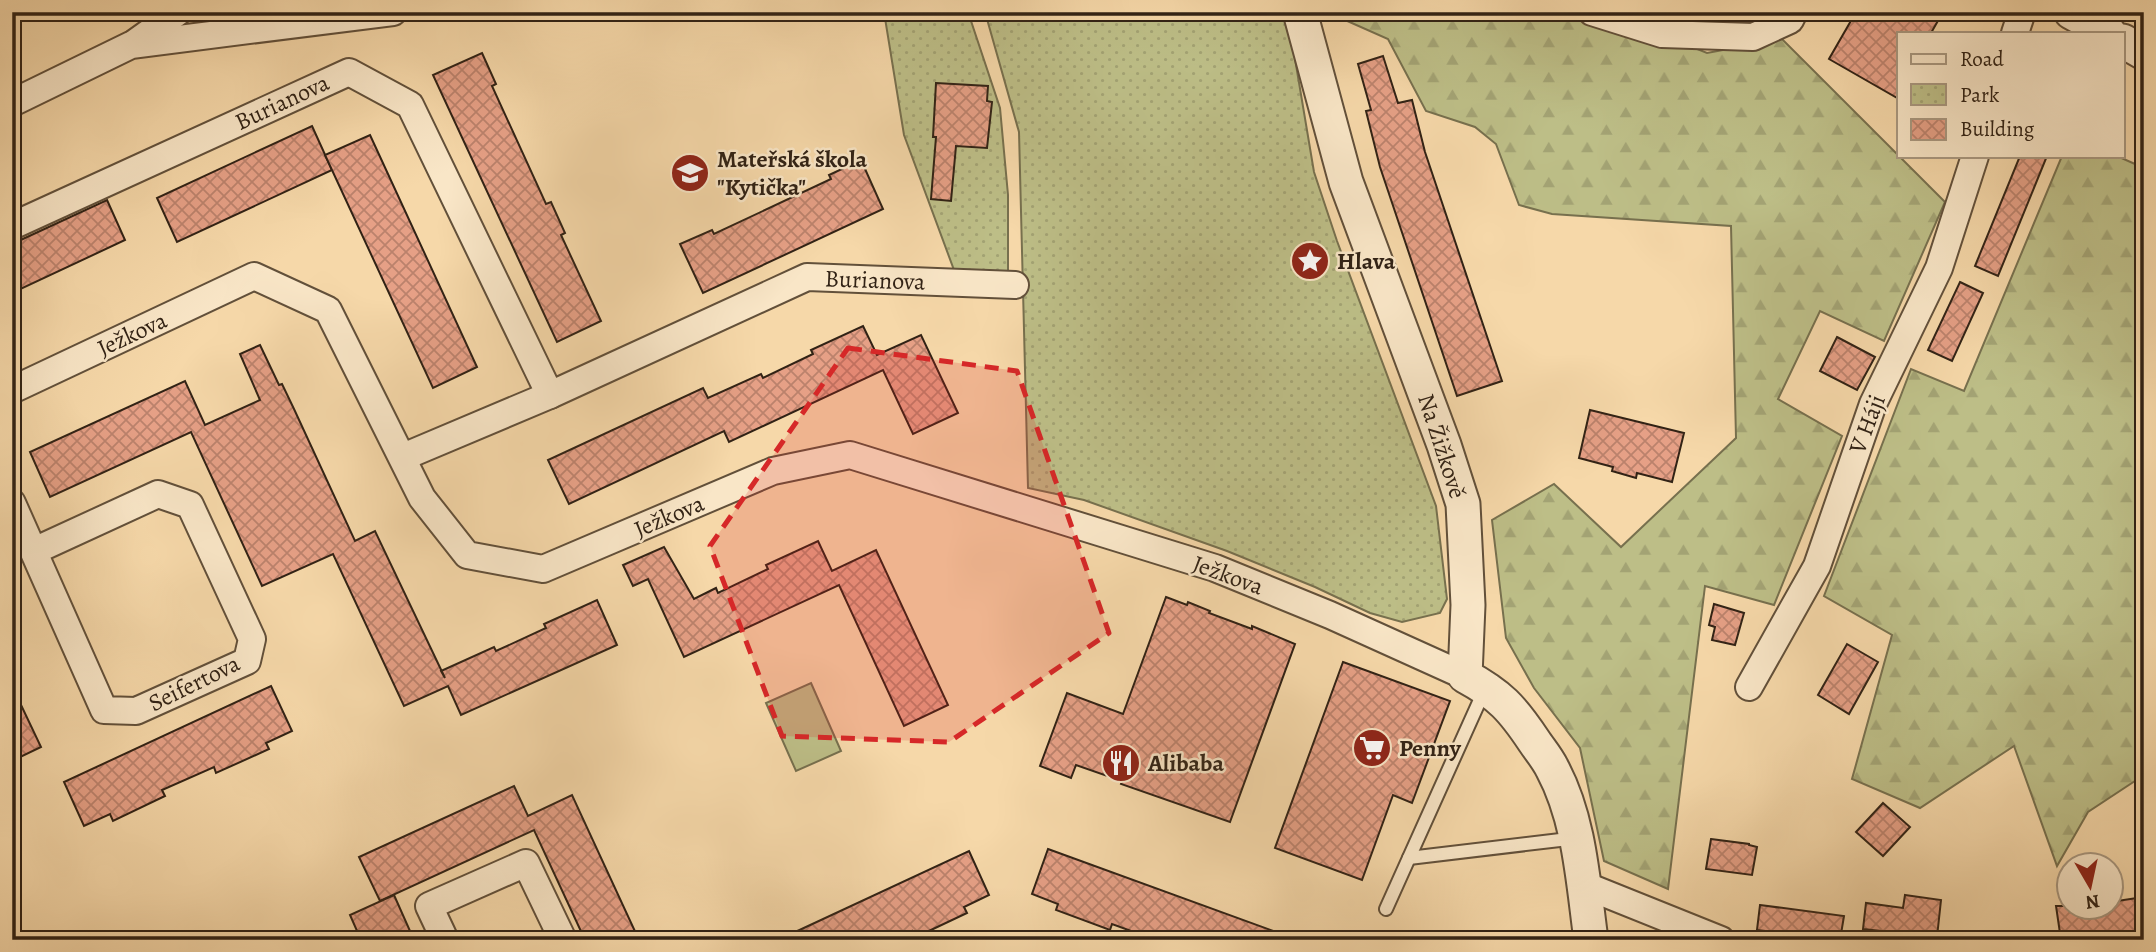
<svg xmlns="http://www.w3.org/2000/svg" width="2156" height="952" font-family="Alegreya,serif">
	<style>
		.grass { fill: #bdbe87; stroke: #77704e; stroke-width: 2 }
		.forest { fill: url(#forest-firs); stroke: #77704e; stroke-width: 2 }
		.park { fill: url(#park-dots); stroke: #77704e; stroke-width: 2 }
		.building { fill: url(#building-cross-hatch); stroke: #312215; stroke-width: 2 }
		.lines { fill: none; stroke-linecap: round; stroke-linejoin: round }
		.service-casing { stroke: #62503a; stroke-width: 16 }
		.minor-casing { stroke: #62503a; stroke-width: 30 }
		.tertiary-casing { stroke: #62503a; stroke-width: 37 }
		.service { stroke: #f9e6c7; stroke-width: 12 }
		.minor { stroke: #f9e6c7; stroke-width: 26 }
		.tertiary { stroke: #f9e6c7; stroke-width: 33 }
		.marked { fill: #d62828; fill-opacity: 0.2; stroke: #d62828; stroke-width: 5; stroke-dasharray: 14 9; stroke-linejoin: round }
		.labels { text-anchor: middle; stroke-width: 5; stroke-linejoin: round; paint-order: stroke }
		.street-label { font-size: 24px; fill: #312215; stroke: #f9e6c7 }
		.poi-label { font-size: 24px; font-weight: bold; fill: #312215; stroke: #f9e6c7; text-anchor: start }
	</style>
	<defs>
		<pattern id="forest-firs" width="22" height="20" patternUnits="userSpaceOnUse" patternTransform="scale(1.75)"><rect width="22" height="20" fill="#bdbe87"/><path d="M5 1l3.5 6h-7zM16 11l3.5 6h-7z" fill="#a3a374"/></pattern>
		<pattern id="park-dots" width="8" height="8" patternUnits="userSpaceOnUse" patternTransform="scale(1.75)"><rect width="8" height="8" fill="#bdbe87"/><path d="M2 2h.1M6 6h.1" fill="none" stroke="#a3a374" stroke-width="1.8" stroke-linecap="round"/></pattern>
		<pattern id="building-cross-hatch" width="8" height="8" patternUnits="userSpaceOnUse" patternTransform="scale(1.75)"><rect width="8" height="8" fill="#e6a086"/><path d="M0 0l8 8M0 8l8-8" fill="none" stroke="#bb826c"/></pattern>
	</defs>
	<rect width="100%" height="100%" fill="#f6d8a9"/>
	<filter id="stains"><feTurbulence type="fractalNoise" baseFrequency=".00286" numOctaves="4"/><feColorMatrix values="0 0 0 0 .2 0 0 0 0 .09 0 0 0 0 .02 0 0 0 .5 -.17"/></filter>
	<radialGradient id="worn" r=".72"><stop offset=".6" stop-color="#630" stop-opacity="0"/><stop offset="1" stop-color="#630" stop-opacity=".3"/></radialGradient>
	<polygon class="grass" points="811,683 841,751 796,771 766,703"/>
	<g class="forest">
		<polygon points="1327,12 1605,12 1707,53 1782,39 1945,202 1884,341 1820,311 1778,399 1842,436 1774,605 1705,586 1668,889 1604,861 1580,748 1534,688 1506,638 1492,520 1554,484 1621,547 1736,438 1731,226 1552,214 1519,205 1496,144 1475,127 1426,111 1388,39"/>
		<polygon points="2062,156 2117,156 2144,168 2144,775 2088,812 2057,866 2014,746 1920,808 1852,779 1892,635 1824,596 1911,369 1964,391"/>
	</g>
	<g class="park">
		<polygon points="884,12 968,12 1000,108 1008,195 1008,273 954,270 904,135"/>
		<polygon points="985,12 1284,12 1289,23 1314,172 1337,241 1436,506 1447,599 1440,613 1402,622 1370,613 1315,587 1227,551 1084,500 1028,488 1019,132"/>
	</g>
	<g class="building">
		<polygon points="1856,12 1943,12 1931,33 1899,33 1899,99 1829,59"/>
		<polygon points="482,53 496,84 492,86 546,204 551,202 565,233 561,235 601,321 557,342 433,75"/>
		<polygon points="1383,56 1398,103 1412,100 1425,152 1502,381 1457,396 1380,167 1366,111 1371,110 1358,64"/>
		<polygon points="936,83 988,86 987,101 992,102 987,148 956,146 951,201 931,199 936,137 933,137"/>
		<polygon points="312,126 332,170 177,242 157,198"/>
		<polygon points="370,135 477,367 433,388 325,155"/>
		<polygon points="2020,156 2047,156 1998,276 1975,266"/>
		<polygon points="861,160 883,209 703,293 680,244 712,230 714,234 831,179 829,175"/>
		<polygon points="107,200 125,240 12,293 12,244"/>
		<polygon points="1960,282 1983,293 1952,361 1928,350"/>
		<polygon points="863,326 877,355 921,335 958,413 913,434 883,370 729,442 724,431 569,504 548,460 703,388 708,398 761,374 763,378 813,354 811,350"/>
		<polygon points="1837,337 1875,357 1857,390 1820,371"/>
		<polygon points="260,345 279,385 282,384 294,409 355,541 375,531 445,678 441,671 494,647 496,651 546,628 544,624 597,600 617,645 461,715 448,686 404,706 333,554 262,586 191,432 50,497 30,452 185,381 205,425 260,400 240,354"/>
		<polygon points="1590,410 1684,433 1672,482 1637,473 1636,478 1612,471 1613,467 1579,458"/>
		<polygon points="818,541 832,571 876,550 948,705 904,726 839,585 684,657 648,579 633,586 623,565 664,547 694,599 716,588 718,593 768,569 766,565"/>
		<polygon points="1166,597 1187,605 1188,602 1210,611 1209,613 1252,629 1252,626 1295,644 1230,822 1121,784 1122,781 1076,765 1071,778 1040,766 1067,693 1123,714"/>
		<polygon points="1714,604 1744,613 1735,645 1712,640 1715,627 1709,625"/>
		<polygon points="1847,644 1878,662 1849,714 1818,695"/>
		<polygon points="1343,662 1450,701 1412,803 1393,795 1362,880 1275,848"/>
		<polygon points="12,686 41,747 12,761"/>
		<polygon points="271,686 292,731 266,743 269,749 216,773 214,767 162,790 165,796 113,821 110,814 84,826 64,782"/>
		<polygon points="514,786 528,816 572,795 639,940 585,940 534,830 380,901 359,857"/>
		<polygon points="1883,803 1910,827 1883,856 1856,832"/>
		<polygon points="1711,839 1749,844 1749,845 1757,847 1752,875 1706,869"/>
		<polygon points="1048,849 1290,937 1290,940 1156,940 1112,924 1110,930 1056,910 1058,904 1032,894"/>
		<polygon points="969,851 989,895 964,907 967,913 914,938 912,931 893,940 778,940"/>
		<polygon points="394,895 414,940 361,940 350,915"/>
		<polygon points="1905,895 1941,900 1937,937 1863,929 1866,903 1903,908"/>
		<polygon points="2144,897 2144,940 2061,940 2056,906 2110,906 2110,902"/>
		<polygon points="1760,905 1844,916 1840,940 1757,930"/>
	</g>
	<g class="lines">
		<defs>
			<g id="service">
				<polyline points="1409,858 1577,838"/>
				<polyline points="1386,909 1484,691"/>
			</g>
			<g id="minor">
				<polyline points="1592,12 1662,34 1753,37 1790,20 1794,12"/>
				<polyline points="2015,33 2022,12"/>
				<polyline points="136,42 178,12"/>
				<polyline points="12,103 131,45 393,12"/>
				<polyline points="12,226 349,72 410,105 550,395"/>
				<polyline points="12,390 254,276 328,310 422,498 467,555 543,569 773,471 850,455 1215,568 1330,615 1465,676"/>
				<polyline points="403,457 550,395 807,277 1015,285"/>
				<polyline points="12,503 104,710 136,711 247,661 252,639 190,505 158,494 34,551"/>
				<polyline points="1749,687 1817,566 1873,404 1939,268 1975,156"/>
				<polyline points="1584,885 1721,940"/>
				<polyline points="445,940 429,906 526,863 563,940"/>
			</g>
			<g id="tertiary">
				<path d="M 1300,12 L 1346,182 L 1444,445 L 1463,504 L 1468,605 L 1465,676 C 1500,695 1512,708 1534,741 C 1540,750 1547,758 1552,768 C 1580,820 1583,882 1591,940"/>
				<polyline points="2071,12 2109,33"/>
				<polyline points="2123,41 2144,53"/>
			</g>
		</defs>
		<use href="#service" class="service-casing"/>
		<use href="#minor" class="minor-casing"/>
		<use href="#tertiary" class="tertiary-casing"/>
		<use href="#service" class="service"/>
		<use href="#minor" class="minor"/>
		<use href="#tertiary" class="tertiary"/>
	</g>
	<path class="marked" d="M 848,348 L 1017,371 L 1109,633 L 949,742 L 782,736 L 710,546 Z"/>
	<defs>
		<symbol id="school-disc" viewBox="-11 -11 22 22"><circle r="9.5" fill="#8f2418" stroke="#f9e6c7"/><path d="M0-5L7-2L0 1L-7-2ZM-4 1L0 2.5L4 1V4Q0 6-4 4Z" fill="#fff"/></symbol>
		<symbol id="sight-disc" viewBox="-11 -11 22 22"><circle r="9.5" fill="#8f2418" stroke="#f9e6c7"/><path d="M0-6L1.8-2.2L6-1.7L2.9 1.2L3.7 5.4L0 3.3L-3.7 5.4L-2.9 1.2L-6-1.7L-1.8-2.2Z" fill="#fff"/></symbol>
		<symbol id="supermarket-disc" viewBox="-11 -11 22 22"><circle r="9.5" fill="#8f2418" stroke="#f9e6c7"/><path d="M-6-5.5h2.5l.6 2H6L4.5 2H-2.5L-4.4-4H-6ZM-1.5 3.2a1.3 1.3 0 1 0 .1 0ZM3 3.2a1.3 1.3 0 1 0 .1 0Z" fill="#fff"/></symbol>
		<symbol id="restaurant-disc" viewBox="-11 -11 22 22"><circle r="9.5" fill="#8f2418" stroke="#f9e6c7"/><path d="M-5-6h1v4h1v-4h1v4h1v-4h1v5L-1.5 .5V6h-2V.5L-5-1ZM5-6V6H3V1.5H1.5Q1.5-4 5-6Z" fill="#fff"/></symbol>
	</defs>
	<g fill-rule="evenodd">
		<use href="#school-disc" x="668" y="151" width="44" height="44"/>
		<use href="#sight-disc" x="1288" y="239" width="44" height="44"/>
		<use href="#supermarket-disc" x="1350" y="726" width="44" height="44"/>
		<use href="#restaurant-disc" x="1099" y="741" width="44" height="44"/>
	</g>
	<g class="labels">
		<g class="street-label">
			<text transform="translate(282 102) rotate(-25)" y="8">Burianova</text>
			<text transform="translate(875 280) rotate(2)" y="8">Burianova</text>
			<text transform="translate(132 334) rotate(-25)" y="8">Ježkova</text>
			<text transform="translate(1867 424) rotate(-69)" y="8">V Háji</text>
			<text transform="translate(1442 446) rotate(72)" y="8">Na Žižkově</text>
			<text transform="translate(669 516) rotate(-23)" y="8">Ježkova</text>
			<text transform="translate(1228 575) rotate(20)" y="8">Ježkova</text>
			<text transform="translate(194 683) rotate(-26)" y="8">Seifertova</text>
		</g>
		<g class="poi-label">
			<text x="717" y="167">Mateřská škola<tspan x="717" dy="28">"Kytička"</tspan></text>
			<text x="1337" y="269">Hlava</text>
			<text x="1399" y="756">Penny</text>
			<text x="1148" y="771">Alibaba</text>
		</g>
	</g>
	<rect width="2156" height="952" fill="none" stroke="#f6d8a9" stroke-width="42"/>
	<rect x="14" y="14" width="2128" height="924" fill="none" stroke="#312215" stroke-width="3.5"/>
	<rect x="21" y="21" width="2114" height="910" fill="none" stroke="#312215" stroke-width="2"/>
	<rect x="1897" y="32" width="228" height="126" fill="#f9e6c7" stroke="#a99880" stroke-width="2"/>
	<rect x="1911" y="54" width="35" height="10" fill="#f9e6c7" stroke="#a99880" stroke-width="2"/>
	<text x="1960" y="66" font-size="21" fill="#312215">Road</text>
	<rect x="1911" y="84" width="35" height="21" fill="url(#park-dots)" stroke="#a99880" stroke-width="2"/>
	<text x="1960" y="102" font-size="21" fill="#312215">Park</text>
	<rect x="1911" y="119" width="35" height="21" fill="url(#building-cross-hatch)" stroke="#a99880" stroke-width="2"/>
	<text x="1960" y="136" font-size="21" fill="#312215">Building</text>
	<g transform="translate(2090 886) rotate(171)"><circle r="33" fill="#f9e6c7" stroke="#a99880" stroke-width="2"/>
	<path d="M0-5L12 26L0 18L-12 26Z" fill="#8f2418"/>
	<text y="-10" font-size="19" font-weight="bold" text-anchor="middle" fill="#312215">N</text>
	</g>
	<rect width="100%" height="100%" filter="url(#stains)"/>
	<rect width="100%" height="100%" fill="url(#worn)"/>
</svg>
